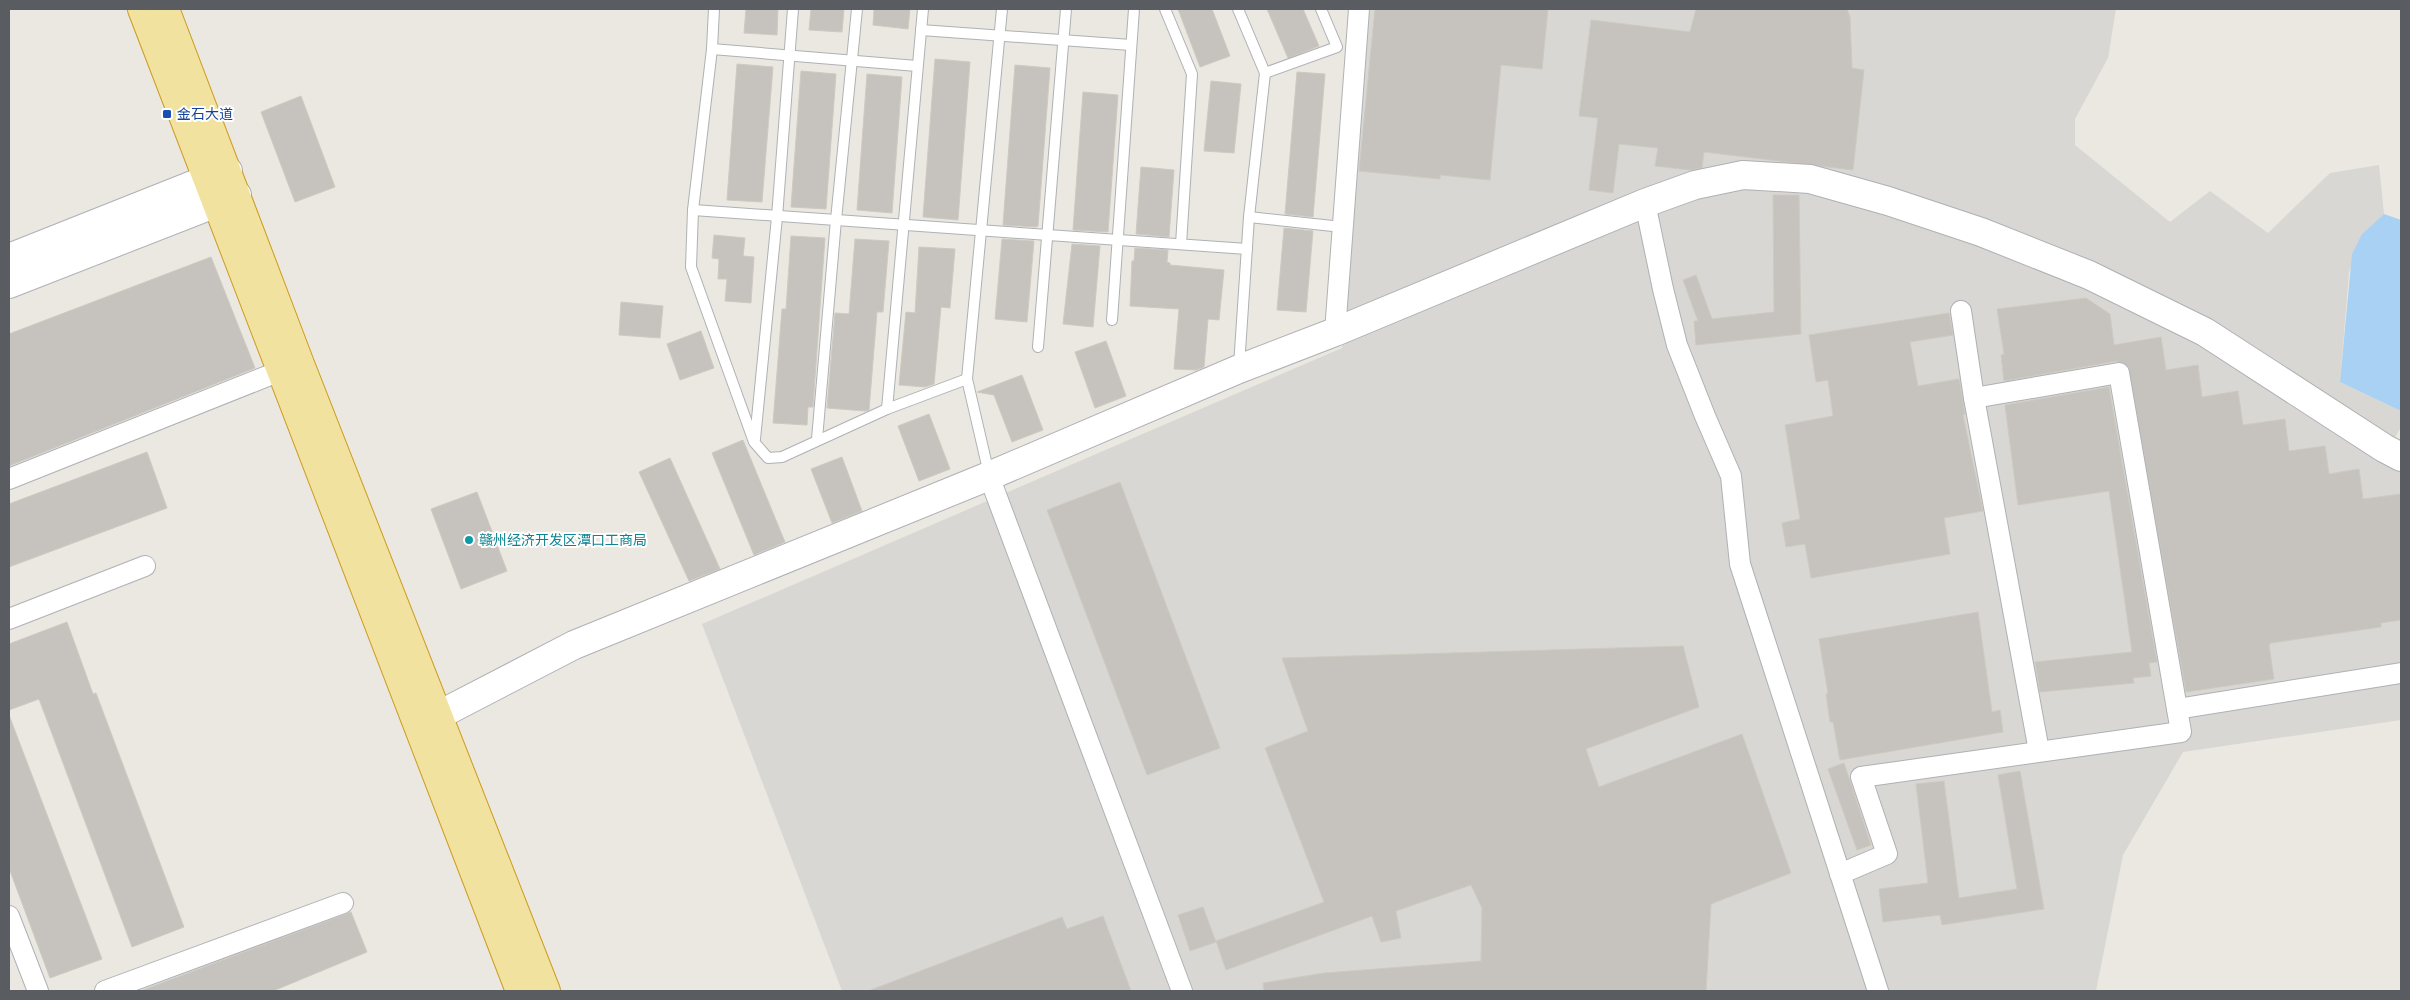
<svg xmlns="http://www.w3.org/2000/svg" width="2410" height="1000" font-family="Signika,'Noto Sans SC',sans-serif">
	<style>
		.industrial { fill: #d9d7d3 }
		.water { fill: #a8d1f3 }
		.building { fill: #c6c3be; stroke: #cecac0 }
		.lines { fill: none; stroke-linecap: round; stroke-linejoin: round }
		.service-casing { stroke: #aeb1b5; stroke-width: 12 }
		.minor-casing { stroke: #aeb1b5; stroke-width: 22 }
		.secondary-casing { stroke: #aeb0b5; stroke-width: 30 }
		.trunk-casing { stroke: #ce9b1d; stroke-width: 30 }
		.service { stroke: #fff; stroke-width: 10 }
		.minor { stroke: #fff; stroke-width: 20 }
		.secondary { stroke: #fff; stroke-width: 28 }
		.trunk { stroke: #f1e2a0; stroke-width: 28 }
		.transit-dot { fill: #1a4fb4; stroke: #fff; stroke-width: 2 }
		.culture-dot { fill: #0f9aa8; stroke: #fff; stroke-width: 2 }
		.labels { text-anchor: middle; stroke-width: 4; stroke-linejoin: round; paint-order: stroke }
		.transit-label { font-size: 14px; fill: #164399; stroke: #fff; text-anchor: start }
		.culture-label { font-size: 14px; fill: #0d838f; stroke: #fff; text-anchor: start }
	</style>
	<rect width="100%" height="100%" fill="#eae8e1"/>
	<polygon class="industrial" points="1367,9 2116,9 2108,58 2075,119 2075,145 2170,222 2210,191 2268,233 2330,173 2379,165 2384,214 2362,234 2349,272 2340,382 2401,411 2401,427 2393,441 2401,446 2401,720 2183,752 2123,855 2096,991 842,991 702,624 1342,348"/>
	<polygon class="water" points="2384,214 2401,220 2401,411 2340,382 2352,254 2362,234"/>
	<g class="building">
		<polygon points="746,9 778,9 777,35 744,33"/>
		<polygon points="811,9 844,9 842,32 809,30"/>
		<polygon points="874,9 910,9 908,29 873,25"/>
		<polygon points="1178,9 1212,9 1230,56 1200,67"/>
		<polygon points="1267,9 1303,9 1319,46 1288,58"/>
		<polygon points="1375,9 1548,9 1542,69 1501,65 1490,180 1440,175 1440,179 1359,171"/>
		<polygon points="1696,9 1847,9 1850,17 1852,68 1864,70 1853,170 1704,152 1702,168 1690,170 1655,166 1658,148 1619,144 1613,193 1589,190 1598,118 1579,116 1591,20 1690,32"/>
		<polygon points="935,59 970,62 958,220 923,217"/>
		<polygon points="737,64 773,67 762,202 727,200"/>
		<polygon points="1015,65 1050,68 1038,226 1036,227 1003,225"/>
		<polygon points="801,71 836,74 826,209 791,207"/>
		<polygon points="1297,72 1325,74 1313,217 1285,214"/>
		<polygon points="867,74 902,77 892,213 857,210"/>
		<polygon points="1211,81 1241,84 1234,153 1204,151"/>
		<polygon points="1083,92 1118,95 1108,232 1073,230"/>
		<polygon points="301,96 335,187 295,202 261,112"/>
		<polygon points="1141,167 1174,170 1169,237 1136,234"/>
		<polygon points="1773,195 1799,195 1801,334 1696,345 1694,321 1698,321 1683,280 1696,275 1712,319 1774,312"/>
		<polygon points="1284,228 1313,231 1306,312 1277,310"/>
		<polygon points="714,235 745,238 743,256 754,257 751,303 725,301 727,279 718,279 719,259 712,258"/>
		<polygon points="791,236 825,238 813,407 808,407 807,425 773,423 782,309 786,309"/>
		<polygon points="855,239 889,241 883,312 877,312 869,410 865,411 827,408 835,313 849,314"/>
		<polygon points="1002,239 1034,241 1027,322 995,319"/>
		<polygon points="1072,244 1100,246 1093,327 1063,324"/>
		<polygon points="919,247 955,249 950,308 941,307 934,384 925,387 899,385 906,312 915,313"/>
		<polygon points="1135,248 1168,250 1167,262 1170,263 1170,265 1224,270 1219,320 1208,319 1204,367 1196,370 1174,369 1179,309 1130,306 1132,261 1134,261"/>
		<polygon points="211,257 255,368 9,466 9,334"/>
		<polygon points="2086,298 2110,314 2114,345 2161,337 2166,370 2198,365 2202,397 2238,391 2243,425 2285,419 2289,451 2325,446 2329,474 2359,469 2363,499 2401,494 2401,620 2381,623 2381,627 2271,643 2269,645 2274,679 2186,692 2128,366 2117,361 2004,381 2001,355 2004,354 1997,309"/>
		<polygon points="621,302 663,306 660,338 619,335"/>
		<polygon points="1949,313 1953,335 1910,342 1918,386 1959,379 1965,414 1963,415 1983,511 1944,518 1950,554 1811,578 1805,544 1786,547 1782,523 1800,519 1785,425 1833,416 1828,380 1816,382 1809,335"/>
		<polygon points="701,331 714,368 680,380 667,344"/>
		<polygon points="1106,341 1126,396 1095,408 1075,352"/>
		<polygon points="1022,375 1043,430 1012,442 994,395 977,392"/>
		<polygon points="2109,387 2157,662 2149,663 2151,676 2133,678 2134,683 2040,692 2035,662 2132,652 2109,491 2018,505 2005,405"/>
		<polygon points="929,414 950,469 919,481 898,426"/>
		<polygon points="743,440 785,542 754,555 712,453"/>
		<polygon points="147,452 167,508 9,567 9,504"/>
		<polygon points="842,457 862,511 832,523 811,469"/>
		<polygon points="670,458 720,569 689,581 639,472"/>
		<polygon points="1120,482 1220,748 1147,775 1047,510"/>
		<polygon points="477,492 507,571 461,589 431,509"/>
		<polygon points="1978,612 1992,712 2000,710 2003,732 1840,760 1833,722 1830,722 1826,694 1828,693 1819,639"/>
		<polygon points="67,622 93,694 96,693 184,927 132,947 39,699 9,710 9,644"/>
		<polygon points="1683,646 1699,707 1586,749 1599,787 1742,734 1791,873 1711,904 1706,991 1264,991 1263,983 1324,973 1481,961 1482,908 1471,885 1396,911 1401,938 1381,942 1372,916 1226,970 1216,941 1324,902 1265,748 1308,731 1282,658"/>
		<polygon points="9,715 102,959 50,978 9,868"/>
		<polygon points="1844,763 1871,845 1857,850 1828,769"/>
		<polygon points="2020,771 2044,909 1942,925 1940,915 1883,922 1879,889 1928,883 1916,784 1944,781 1959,898 2017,889 1998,775"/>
		<polygon points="1203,907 1216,942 1190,951 1178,915"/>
		<polygon points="351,912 367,952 273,991 140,991"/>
		<polygon points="1103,916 1131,991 868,991 1062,917 1067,929"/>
	</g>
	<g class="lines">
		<defs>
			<g id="service">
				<polyline points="714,9 712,49 693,210 691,267 754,442 768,458 782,457 887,409 967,379"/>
				<polyline points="1165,9 1192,74 1181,244"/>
				<polyline points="1238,9 1265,73 1249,217 1239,366"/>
				<polyline points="921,30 1131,45"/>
				<polyline points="712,49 917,66"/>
				<polyline points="1265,73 1337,47 1321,9"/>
				<polyline points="693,210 1247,249"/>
				<polyline points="1249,217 1342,227"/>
				<polyline points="1112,320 1134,9"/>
				<polyline points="1038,347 1066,9"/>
				<polyline points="887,409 923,9"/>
				<polyline points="755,439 777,217 793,9"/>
				<polyline points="817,439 836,220 857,9"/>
				<polyline points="989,474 967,379 1002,9"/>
			</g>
			<g id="minor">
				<polyline points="1645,203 1663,289 1677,345 1705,416 1731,476 1740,564 1878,991"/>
				<polyline points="1961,311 1974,398 2039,751"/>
				<polyline points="1335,332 1359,9"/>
				<polyline points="989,476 1182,991"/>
				<polyline points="9,479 280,371"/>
				<polyline points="9,619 145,566"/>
				<polyline points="2177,709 2401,673"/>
				<polyline points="1840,874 1887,854 1861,777 2181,732 2119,373 1974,398"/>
				<polyline points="9,916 38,991"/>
				<polyline points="105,991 343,903"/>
			</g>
			<g id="secondary">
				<polyline points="9,258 228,171"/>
				<polyline points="9,284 237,195"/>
				<polyline points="439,715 574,645 989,476 1239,369 1335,332 1645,203 1695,185 1743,175 1810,179 1888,201 1981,232 2089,275 2205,332 2384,448 2401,457"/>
			</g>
			<g id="trunk">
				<polyline points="142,9 520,991"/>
				<polyline points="165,9 300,364 546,991"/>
			</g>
		</defs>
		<use href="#service" class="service-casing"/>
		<use href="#minor" class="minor-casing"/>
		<use href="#secondary" class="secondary-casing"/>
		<use href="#trunk" class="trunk-casing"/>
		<use href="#service" class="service"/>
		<use href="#minor" class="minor"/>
		<use href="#secondary" class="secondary"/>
		<use href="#trunk" class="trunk"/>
	</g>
	<rect class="transit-dot" x="162" y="109" width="10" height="10" rx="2.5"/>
	<circle class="culture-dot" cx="469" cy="540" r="5"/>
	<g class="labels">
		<g class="transit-label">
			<text x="177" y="119">金石大道</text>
		</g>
		<g class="culture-label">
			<text x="479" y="545">赣州经济开发区潭口工商局</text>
		</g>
	</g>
	<rect width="2410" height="1000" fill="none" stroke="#595c60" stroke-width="20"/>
</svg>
